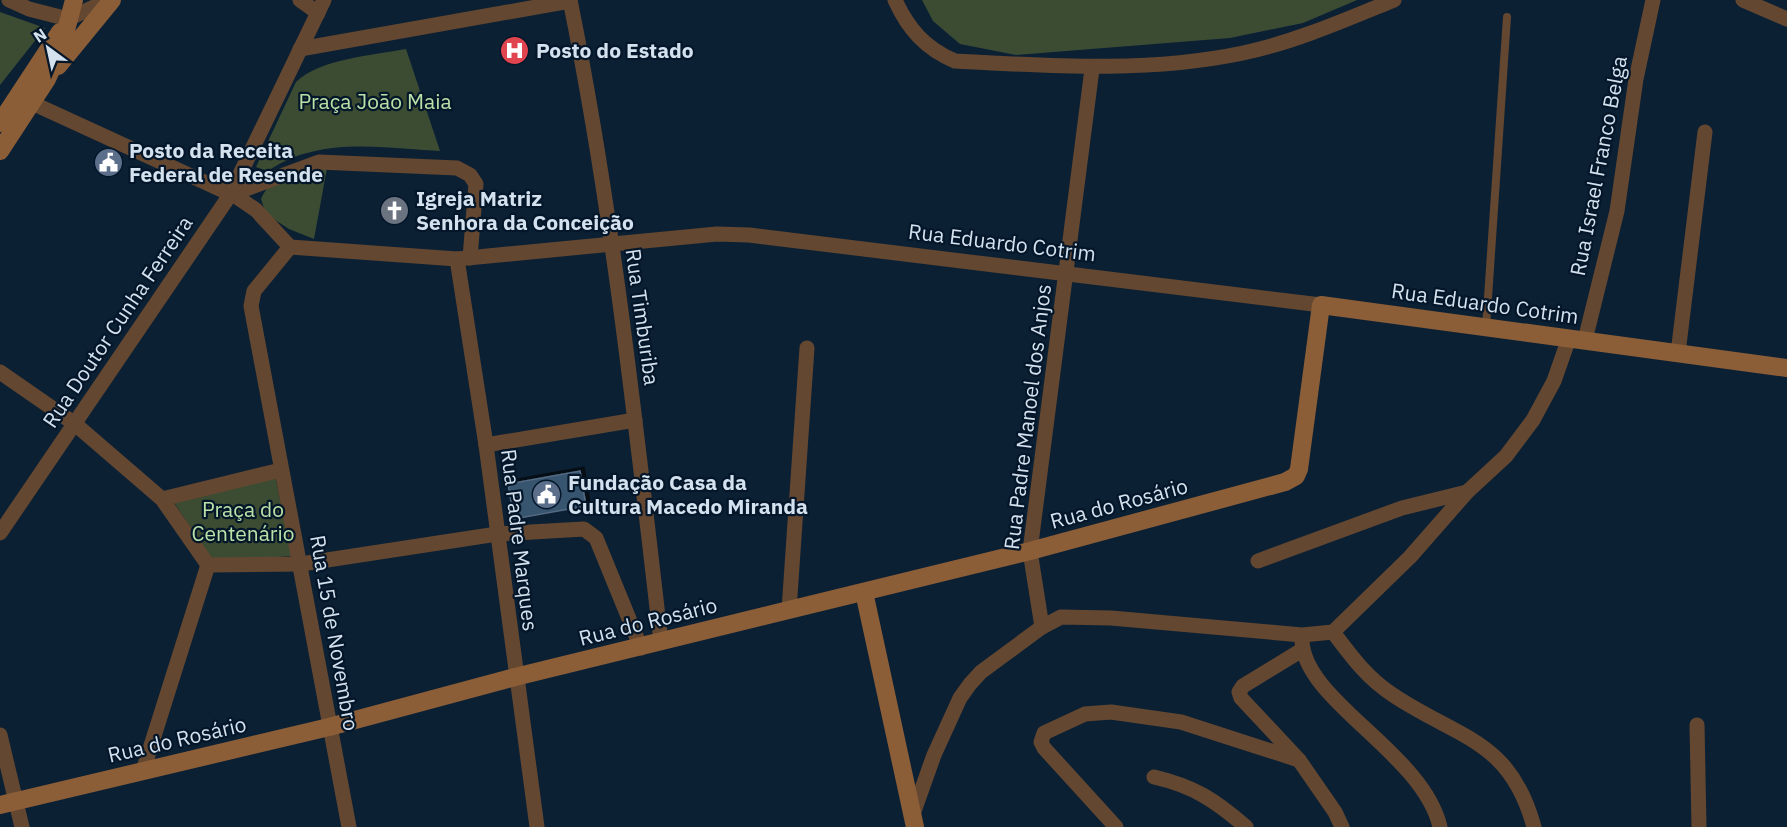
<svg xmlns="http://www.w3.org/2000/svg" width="1787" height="827" font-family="'IBM Plex Sans',sans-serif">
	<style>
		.green { fill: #3b4c33 }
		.building { fill: #385470; stroke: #546b83; stroke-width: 1.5; filter: url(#shadow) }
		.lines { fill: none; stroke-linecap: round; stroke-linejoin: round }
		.lane { stroke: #644730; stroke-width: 8 }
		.street { stroke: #644730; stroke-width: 15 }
		.secondary { stroke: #8c5e37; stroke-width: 18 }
		.labels { text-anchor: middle; stroke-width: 4.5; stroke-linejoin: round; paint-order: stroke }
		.poi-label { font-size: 21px; font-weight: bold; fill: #d4e1ee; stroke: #041629; text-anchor: start }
		.park-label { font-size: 21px; fill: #bae1a7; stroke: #041629 }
		.street-label { font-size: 21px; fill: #d4e1ee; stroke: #041629 }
	</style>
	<defs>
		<filter id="shadow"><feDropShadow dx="4" dy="-4" stdDeviation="0" flood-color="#0009"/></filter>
	</defs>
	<rect width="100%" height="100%" fill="#0c2034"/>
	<g class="green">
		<polygon points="922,0 1357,0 1303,23 1230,38 1016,55 960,44 933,21"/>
		<polygon points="0,12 45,28 0,85"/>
		<path d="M 406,49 L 440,151 C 381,148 319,136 268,171 L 256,167 L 296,82 C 319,59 374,55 406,49 Z"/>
		<path d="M 327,168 L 314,239 L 289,229 L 266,214 L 261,199 C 271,174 304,171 327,168 Z"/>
		<polygon points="275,476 292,556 213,561 173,501"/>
	</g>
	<polygon class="building" points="580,471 586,506 514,519 508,484"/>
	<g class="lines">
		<polyline class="lane" points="1486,327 1507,17"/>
		<g class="street">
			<polyline points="9,0 29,9 68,19 109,0"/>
			<polyline points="300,0 318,13"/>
			<path d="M 570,0 C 613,212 636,428 661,642"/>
			<path d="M 895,0 C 908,29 926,49 955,61 C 1051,66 1148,73 1243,53 C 1295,42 1345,20 1394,0"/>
			<polyline points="1743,0 1787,19"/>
			<polyline points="300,49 570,1"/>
			<polyline points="32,103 237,197 256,210 290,247 457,259 717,234 749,235 1321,305"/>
			<polyline points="230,195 319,162 457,168 470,175 476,184 470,258"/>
			<polyline points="290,247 254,291 251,306 349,827"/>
			<polyline points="457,259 486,445 537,827"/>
			<polyline points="1585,340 1617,211 1636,79 1653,0"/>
			<polyline points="1678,353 1705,132"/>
			<polyline points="0,372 75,424 162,499 208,565"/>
			<polyline points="486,445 635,420"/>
			<polyline points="162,499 281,470"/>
			<polyline points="0,533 230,195 324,0"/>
			<polyline points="1258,561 1402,508 1467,492"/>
			<polyline points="208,565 301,564 497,534 584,529 596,538 641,648"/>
			<polyline points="789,610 807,348"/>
			<polyline points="1042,627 1030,551 1092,69"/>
			<path d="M 1333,632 C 1351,656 1367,678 1393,695 C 1459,739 1510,739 1534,827"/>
			<path d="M 1302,641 C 1305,702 1423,753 1440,827"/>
			<polyline points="1302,650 1243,686 1239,692 1241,698 1299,760 1335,812 1342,827"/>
			<polyline points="1697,725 1699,827"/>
			<polyline points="0,735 22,827"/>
			<polyline points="143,771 208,565"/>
			<path d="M 1154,777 C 1194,786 1216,801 1246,827"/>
			<polyline points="913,814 934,755 960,698 970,684 981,672 1042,627 1061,617 1111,618 1302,635 1333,632 1410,557 1467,492 1506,456 1533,420 1554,381 1569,338"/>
			<polyline points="1116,827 1044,748 1041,742 1044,733 1085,714 1111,712 1181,722 1299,760"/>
		</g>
		<g class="secondary">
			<polyline points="58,66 112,0"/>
			<polyline points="0,123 60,32"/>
			<polyline points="0,151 47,79 61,49 74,0"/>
			<polyline points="864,592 915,827"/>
			<polyline points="0,805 329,727 515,677 1030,551 1285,482 1296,476 1299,469 1321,305 1787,368"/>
		</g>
	</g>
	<defs>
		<symbol id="hospital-disc" viewBox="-11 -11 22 22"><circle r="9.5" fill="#e0444e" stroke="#041629"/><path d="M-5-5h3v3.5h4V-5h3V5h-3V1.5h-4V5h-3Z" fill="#fff"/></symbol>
		<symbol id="civic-disc" viewBox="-11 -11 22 22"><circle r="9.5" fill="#5c6f8a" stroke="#041629"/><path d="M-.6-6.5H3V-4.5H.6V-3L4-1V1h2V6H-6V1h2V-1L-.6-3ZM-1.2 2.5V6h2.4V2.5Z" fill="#fff"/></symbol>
		<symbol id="church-disc" viewBox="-11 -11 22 22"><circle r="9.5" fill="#6b7280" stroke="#041629"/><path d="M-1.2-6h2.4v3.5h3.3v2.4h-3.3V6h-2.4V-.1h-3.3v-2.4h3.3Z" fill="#fff"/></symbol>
	</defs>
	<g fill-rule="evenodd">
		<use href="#hospital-disc" x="498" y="34" width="33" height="33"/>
		<use href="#civic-disc" x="92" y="146" width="33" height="33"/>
		<use href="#church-disc" x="378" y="194" width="33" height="33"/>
		<use href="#civic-disc" x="530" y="478" width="33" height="33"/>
	</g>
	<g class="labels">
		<g class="poi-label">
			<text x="536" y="58">Posto do Estado</text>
			<text x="129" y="158">Posto da Receita<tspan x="129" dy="24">Federal de Resende</tspan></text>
			<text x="416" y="206">Igreja Matriz<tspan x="416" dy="24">Senhora da Conceição</tspan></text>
			<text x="568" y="490">Fundação Casa da<tspan x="568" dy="24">Cultura Macedo Miranda</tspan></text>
		</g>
		<g class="park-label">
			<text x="375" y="109">Praça João Maia</text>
			<text x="243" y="517">Praça do<tspan x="243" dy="24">Centenário</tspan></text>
		</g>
		<g class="street-label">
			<text transform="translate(1599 166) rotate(-79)" y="7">Rua Israel Franco Belga</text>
			<text transform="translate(1002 243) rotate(7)" y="7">Rua Eduardo Cotrim</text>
			<text transform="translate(1485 304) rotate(8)" y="7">Rua Eduardo Cotrim</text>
			<text transform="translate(642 317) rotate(82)" y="7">Rua Timburiba</text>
			<text transform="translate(118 322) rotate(-56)" y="7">Rua Doutor Cunha Ferreira</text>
			<text transform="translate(1028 417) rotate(-83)" y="7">Rua Padre Manoel dos Anjos</text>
			<text transform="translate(1119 504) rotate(-15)" y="7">Rua do Rosário</text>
			<text transform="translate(519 540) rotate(83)" y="7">Rua Padre Marques</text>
			<text transform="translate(648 622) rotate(-14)" y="7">Rua do Rosário</text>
			<text transform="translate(334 633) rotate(80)" y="7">Rua 15 de Novembro</text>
			<text transform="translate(177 740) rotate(-13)" y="7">Rua do Rosário</text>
		</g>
	</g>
	<g transform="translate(48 48) rotate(327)" stroke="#041629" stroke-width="4.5" paint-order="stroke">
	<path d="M0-4.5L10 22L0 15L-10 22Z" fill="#d4e1ee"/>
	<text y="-9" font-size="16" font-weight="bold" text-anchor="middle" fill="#d4e1ee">N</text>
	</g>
</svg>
